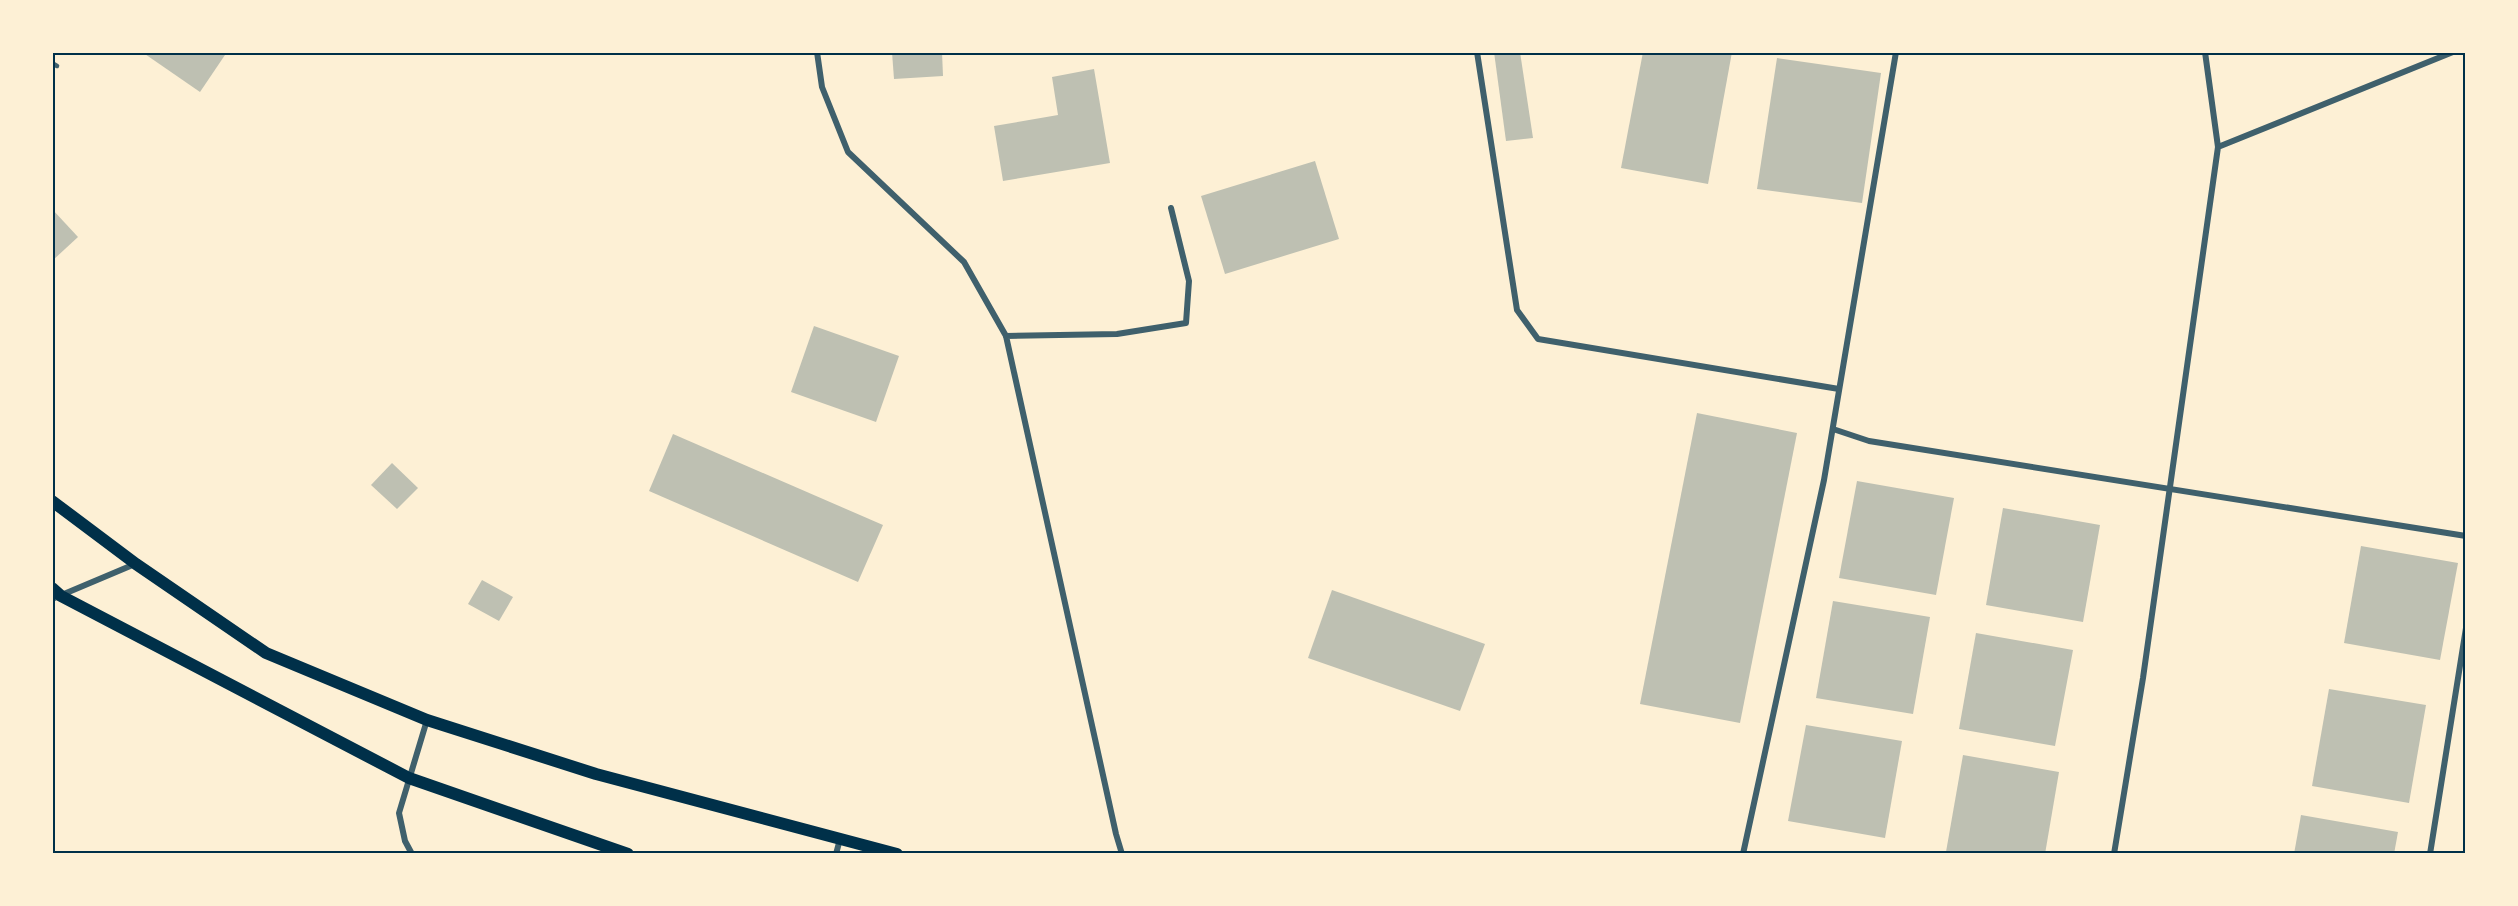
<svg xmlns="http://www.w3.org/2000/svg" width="2518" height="906" font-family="'Public Sans',sans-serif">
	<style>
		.building { fill: #bec0b2 }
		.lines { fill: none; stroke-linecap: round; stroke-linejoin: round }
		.service { stroke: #3f606c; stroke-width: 4.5 }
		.minor { stroke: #3f606c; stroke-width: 6 }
		.secondary { stroke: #003049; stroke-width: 12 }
		.neatline { fill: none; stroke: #003049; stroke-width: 2 }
	</style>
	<rect width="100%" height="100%" fill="#fdf0d5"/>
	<g class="building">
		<polygon points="142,52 227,52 200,92"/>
		<polygon points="892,52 942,52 943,76 894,79"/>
		<polygon points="1494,52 1520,52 1533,138 1506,141"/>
		<polygon points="1643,52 1732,52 1708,184 1621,168"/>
		<polygon points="1777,58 1881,73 1862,203 1757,189"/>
		<polygon points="1094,69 1110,163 1003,181 994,126 1058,115 1052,77"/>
		<polygon points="1315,161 1339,239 1225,274 1201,196"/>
		<polygon points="52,209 78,237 52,261"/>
		<polygon points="814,326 899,356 876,422 791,392"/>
		<polygon points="1697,413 1797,433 1740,723 1640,704"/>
		<polygon points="673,434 883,525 858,582 649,491"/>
		<polygon points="392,463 418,488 397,509 371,485"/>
		<polygon points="1857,481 1954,498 1936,595 1839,578"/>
		<polygon points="2003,508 2100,525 2083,622 1986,605"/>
		<polygon points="2361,546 2458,563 2440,660 2344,643"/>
		<polygon points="482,580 513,597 499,621 468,604"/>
		<polygon points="1332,590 1485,644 1460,711 1308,658"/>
		<polygon points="1833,601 1930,617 1913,714 1816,698"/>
		<polygon points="1976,633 2073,650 2055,746 1959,729"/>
		<polygon points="2329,689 2426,705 2409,803 2312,786"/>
		<polygon points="1806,725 1902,741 1885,838 1788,821"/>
		<polygon points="1963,755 2059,772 2045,854 1946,852"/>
		<polygon points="2301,815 2398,832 2394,854 2294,854"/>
	</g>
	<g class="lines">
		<polyline class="service" points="52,63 57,66"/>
		<g class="minor">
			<polyline points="817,52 822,87 848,152 964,262 1006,336"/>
			<polyline points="1477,52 1517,310 1538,339 1839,389"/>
			<polyline points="2205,52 2218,147"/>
			<polyline points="1833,429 1869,441 2466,536"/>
			<polyline points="52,599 135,564"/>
			<polyline points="412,854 405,841 399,813 427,720"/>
			<polyline points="836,854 840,839"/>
			<polyline points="1122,854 1116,834 1006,336 1117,334 1186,323 1189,281 1171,208"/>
			<polyline points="1743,854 1824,480 1896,52"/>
			<polyline points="2114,854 2143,678 2218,147 2453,52"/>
			<polyline points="2430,854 2466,628"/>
		</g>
		<g class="secondary">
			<polyline points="52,501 136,564 266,653 427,720 596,774 897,854"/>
			<polyline points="52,588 61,596 409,778 628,854"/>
		</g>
	</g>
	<rect width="2518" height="906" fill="none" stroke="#fdf0d5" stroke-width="108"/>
	<rect x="54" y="54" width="2410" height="798" class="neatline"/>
</svg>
